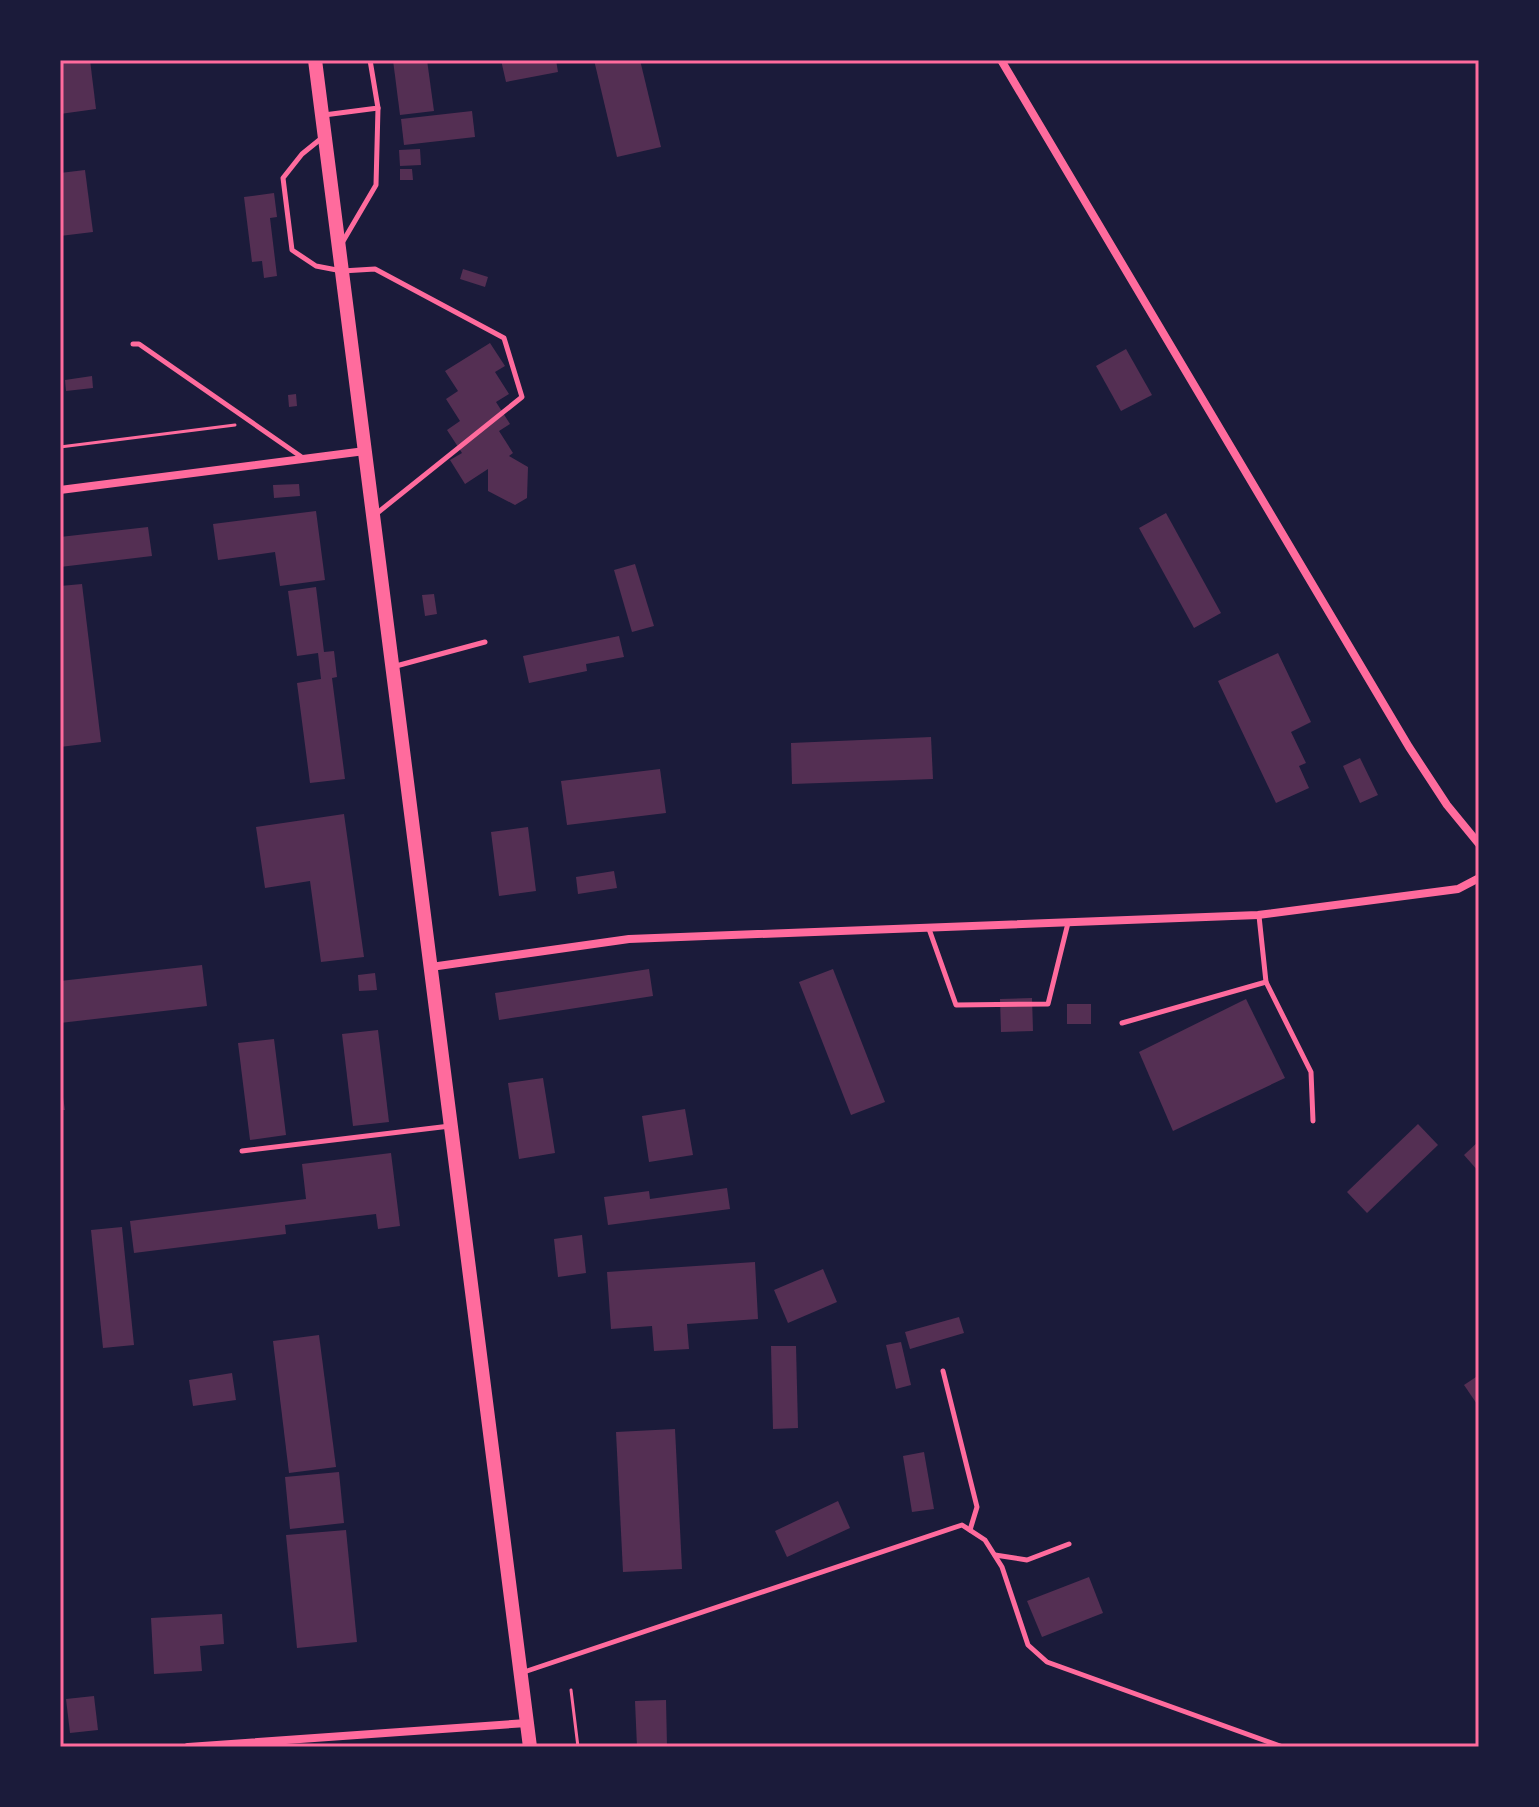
<svg xmlns="http://www.w3.org/2000/svg" width="1539" height="1807" font-family="Rubik,sans-serif">
	<style>
		.building { fill: #542f53 }
		.lines { fill: none; stroke-linecap: round; stroke-linejoin: round }
		.path { stroke: #ff6b9d; stroke-width: 3 }
		.service { stroke: #ff6b9d; stroke-width: 5 }
		.minor { stroke: #ff6b9d; stroke-width: 8 }
		.secondary { stroke: #ff6b9d; stroke-width: 14 }
		.neatline { fill: none; stroke: #ff6b9d; stroke-width: 3 }
	</style>
	<rect width="100%" height="100%" fill="#1b1b3a"/>
	<g class="building">
		<polygon points="60,60 90,60 96,109 60,114"/>
		<polygon points="393,60 427,60 434,111 400,115"/>
		<polygon points="501,60 556,60 558,72 506,82"/>
		<polygon points="594,60 640,60 661,147 617,157"/>
		<polygon points="472,111 475,137 404,145 401,119"/>
		<polygon points="420,149 421,165 400,166 399,150"/>
		<polygon points="400,169 412,169 413,180 400,180"/>
		<polygon points="85,170 93,232 60,236 60,173"/>
		<polygon points="274,193 277,217 270,218 277,276 264,278 262,261 252,262 244,197"/>
		<polygon points="463,269 488,277 485,287 460,279"/>
		<polygon points="490,343 505,366 495,372 509,394 496,402 510,424 499,431 513,453 509,456 528,467 527,498 515,505 488,491 488,469 465,484 450,460 462,453 447,430 460,421 446,399 458,391 445,371"/>
		<polygon points="1126,349 1152,395 1121,411 1096,366"/>
		<polygon points="92,376 93,388 66,391 65,380"/>
		<polygon points="296,394 297,406 289,407 288,395"/>
		<polygon points="299,484 300,496 274,498 273,485"/>
		<polygon points="316,511 325,580 280,586 275,552 218,560 213,524"/>
		<polygon points="1166,513 1221,613 1194,628 1139,528"/>
		<polygon points="148,527 152,556 60,567 60,537"/>
		<polygon points="635,564 654,626 632,632 614,570"/>
		<polygon points="82,584 101,742 60,747 60,586"/>
		<polygon points="316,587 324,652 334,651 337,677 332,678 345,779 310,783 297,683 321,679 318,653 297,656 288,591"/>
		<polygon points="434,594 437,614 425,616 422,595"/>
		<polygon points="619,636 624,657 586,664 587,671 529,683 523,656"/>
		<polygon points="1278,653 1311,722 1291,732 1306,763 1299,766 1309,788 1276,803 1218,681"/>
		<polygon points="931,737 933,779 792,784 791,743"/>
		<polygon points="1360,758 1378,795 1360,803 1343,766"/>
		<polygon points="660,769 666,813 567,825 561,781"/>
		<polygon points="344,814 364,957 321,962 310,881 265,888 256,827"/>
		<polygon points="528,827 536,891 499,896 491,832"/>
		<polygon points="614,871 617,888 578,894 576,877"/>
		<polygon points="202,965 207,1006 60,1023 60,981"/>
		<polygon points="649,969 653,996 499,1020 495,993"/>
		<polygon points="833,969 885,1102 851,1115 799,982"/>
		<polygon points="375,973 377,990 359,991 358,975"/>
		<polygon points="1032,998 1033,1031 1001,1032 1000,999"/>
		<polygon points="1246,999 1285,1078 1173,1131 1139,1052"/>
		<rect x="1067" y="1004" width="24" height="20"/>
		<polygon points="378,1030 389,1122 353,1126 342,1034"/>
		<polygon points="274,1039 286,1135 250,1140 238,1043"/>
		<polygon points="60,1078 65,1110 60,1110"/>
		<polygon points="543,1078 555,1153 519,1159 508,1083"/>
		<polygon points="685,1109 693,1155 649,1162 642,1116"/>
		<polygon points="1418,1124 1438,1145 1367,1213 1347,1192"/>
		<polygon points="1479,1141 1479,1172 1464,1155"/>
		<polygon points="391,1153 400,1226 378,1229 376,1214 285,1225 286,1234 134,1253 130,1221 306,1199 302,1164"/>
		<polygon points="727,1188 730,1209 608,1225 604,1197 649,1191 650,1199"/>
		<polygon points="122,1227 134,1345 103,1348 91,1230"/>
		<polygon points="582,1235 586,1273 558,1277 554,1239"/>
		<polygon points="755,1262 758,1319 687,1324 689,1349 654,1351 652,1326 611,1329 607,1272"/>
		<polygon points="823,1269 837,1302 788,1323 774,1290"/>
		<polygon points="959,1317 964,1333 910,1349 905,1332"/>
		<polygon points="319,1335 336,1467 289,1473 273,1341"/>
		<polygon points="901,1342 911,1385 896,1389 886,1345"/>
		<polygon points="771,1346 796,1346 798,1428 773,1429"/>
		<polygon points="232,1373 236,1400 193,1406 189,1380"/>
		<polygon points="1479,1375 1479,1407 1464,1385"/>
		<polygon points="675,1429 682,1569 623,1572 616,1432"/>
		<polygon points="924,1452 934,1509 912,1512 903,1456"/>
		<polygon points="339,1472 344,1523 290,1529 285,1477"/>
		<polygon points="838,1501 850,1528 787,1557 775,1531"/>
		<polygon points="346,1530 357,1642 297,1648 286,1535"/>
		<polygon points="1089,1577 1103,1613 1042,1637 1027,1601"/>
		<polygon points="222,1614 224,1644 200,1646 202,1671 154,1674 151,1618"/>
		<polygon points="94,1696 98,1730 70,1733 66,1699"/>
		<polygon points="666,1700 667,1747 637,1747 635,1701"/>
	</g>
	<g class="lines">
		<g class="path">
			<polyline points="60,447 235,425"/>
			<polyline points="571,1690 578,1747"/>
		</g>
		<g class="service">
			<polyline points="324,115 378,108 370,60"/>
			<polyline points="323,137 302,154 283,178 292,250 316,266 342,271 375,269 504,338 522,397 376,514"/>
			<polyline points="342,243 376,185 378,108"/>
			<polyline points="133,344 139,344 303,458"/>
			<polyline points="396,666 485,642"/>
			<polyline points="1259,916 1266,982 1311,1072 1313,1121"/>
			<polyline points="929,929 956,1005 1048,1004 1068,923"/>
			<polyline points="1122,1023 1266,982"/>
			<polyline points="242,1151 450,1126"/>
			<polyline points="943,1371 977,1507 970,1530"/>
			<polyline points="995,1555 1027,1560 1069,1544"/>
			<polyline points="521,1673 962,1525 985,1540 1002,1567 1028,1645 1047,1662 1283,1747"/>
		</g>
		<g class="minor">
			<polyline points="1001,60 1409,747 1447,805 1479,844"/>
			<polyline points="60,490 365,451"/>
			<polyline points="431,967 629,939 1258,915 1458,889 1479,878"/>
			<polyline points="188,1747 527,1723"/>
		</g>
		<polyline class="secondary" points="315,60 530,1747"/>
	</g>
	<rect width="1539" height="1807" fill="none" stroke="#1b1b3a" stroke-width="124"/>
	<rect x="62" y="62" width="1415" height="1683" class="neatline"/>
</svg>
